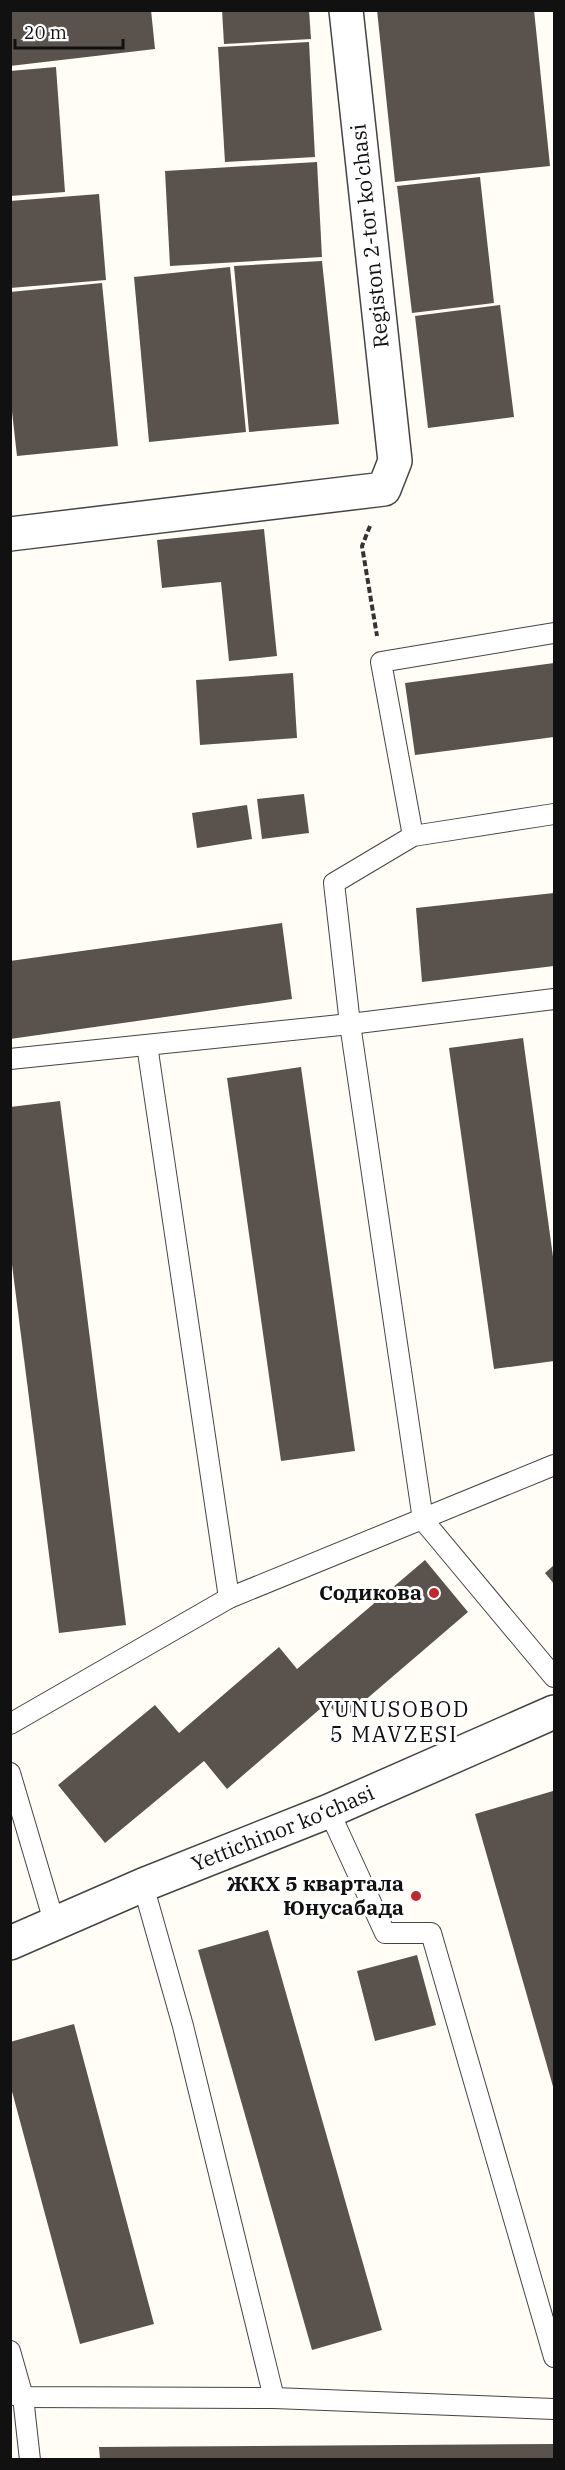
<svg xmlns="http://www.w3.org/2000/svg" width="565" height="2470" font-family="'IBM Plex Serif',serif">
	<style>
		.building { fill: #5a524d }
		.lines { fill: none; stroke-linecap: round; stroke-linejoin: round }
		.lane-casing { stroke: #444; stroke-width: 22 }
		.street-casing { stroke: #444; stroke-width: 36 }
		.path { stroke: #333; stroke-width: 4; stroke-dasharray: 6 3; stroke-linecap: butt }
		.lane { stroke: #fff; stroke-width: 20 }
		.street { stroke: #fff; stroke-width: 33 }
		.poi-dot { fill: #c4262e; stroke: #fff; stroke-width: 2 }
		.labels { text-anchor: middle; stroke-width: 6; stroke-linejoin: round; paint-order: stroke }
		.street-label { font-size: 21px; fill: #111; stroke: #fff }
		.poi-label { font-size: 21px; font-weight: bold; fill: #111; stroke: #fff; text-anchor: end }
		.neighbourhood-label { font-size: 22px; letter-spacing: 1.5px; fill: #111; stroke: #fff }
	</style>
	<rect width="100%" height="100%" fill="#fffdf5"/>
	<g class="building">
		<polygon points="10,10 151,10 155,49 10,66"/>
		<polygon points="222,10 309,10 311,39 224,44"/>
		<polygon points="377,10 534,10 550,166 395,182"/>
		<polygon points="309,42 315,157 225,162 218,47"/>
		<polygon points="56,67 65,192 10,196 10,71"/>
		<polygon points="317,162 322,257 170,266 165,171"/>
		<polygon points="480,177 494,303 412,313 397,186"/>
		<polygon points="99,194 106,280 10,288 10,201"/>
		<polygon points="322,261 339,424 249,432 234,266"/>
		<polygon points="230,267 246,432 149,442 134,277"/>
		<polygon points="102,283 118,446 17,456 10,394 10,292"/>
		<polygon points="500,305 514,417 428,428 415,316"/>
		<polygon points="264,529 277,656 229,661 221,582 162,588 157,540"/>
		<polygon points="554,663 554,737 415,755 405,683"/>
		<polygon points="293,673 297,738 200,745 196,680"/>
		<polygon points="304,794 309,833 262,839 257,799"/>
		<polygon points="247,805 252,839 197,848 192,813"/>
		<polygon points="554,893 554,966 422,982 416,908"/>
		<polygon points="282,923 292,999 10,1039 10,961"/>
		<polygon points="523,1038 554,1264 554,1361 494,1369 449,1048"/>
		<polygon points="301,1067 355,1451 281,1461 227,1078"/>
		<polygon points="60,1101 126,1625 59,1633 10,1249 10,1107"/>
		<polygon points="425,1560 468,1612 342,1720 327,1703 227,1789 204,1761 105,1843 58,1785 155,1705 179,1733 279,1647 297,1669"/>
		<polygon points="554,1565 554,1584 545,1573"/>
		<polygon points="553,1791 554,1797 554,2090 475,1814"/>
		<polygon points="268,1930 382,2330 312,2350 198,1950"/>
		<polygon points="417,1955 436,2025 375,2041 357,1971"/>
		<polygon points="74,2024 154,2324 80,2344 10,2084 10,2042"/>
		<polygon points="554,2444 554,2460 100,2460 99,2447"/>
	</g>
	<g class="lines">
		<defs>
			<g id="lane">
				<polyline points="554,814 413,836 334,883 350,1024 423,1520 554,1677"/>
				<polyline points="413,836 381,662 554,633"/>
				<polyline points="147,1045 229,1598"/>
				<polyline points="10,1059 350,1024 554,999"/>
				<polyline points="10,1724 229,1598 554,1465"/>
				<polyline points="10,1773 55,1925"/>
				<polyline points="329,1811 385,1933 431,1933 554,2357"/>
				<polyline points="143,1885 183,2026 274,2398"/>
				<polyline points="10,2351 23,2397 30,2460"/>
				<polyline points="10,2394 23,2397 274,2398 554,2409"/>
			</g>
			<g id="street">
				<polyline points="10,534 384,489 395,461 346,10"/>
				<path id="s1" d="M 10,1943 L 143,1885 L 329,1811 L 554,1712"/>
			</g>
		</defs>
		<use href="#lane" class="lane-casing"/>
		<use href="#street" class="street-casing"/>
		<polyline class="path" points="370,526 362,546 377,636"/>
		<use href="#lane" class="lane"/>
		<use href="#street" class="street"/>
	</g>
	<g class="poi-dot">
		<circle cx="434" cy="1593" r="6"/>
		<circle cx="416" cy="1896" r="6"/>
	</g>
	<g class="labels">
		<g class="street-label">
			<text transform="translate(370 236) rotate(-96)" y="7">Registon 2-tor ko'chasi</text>
			<text dy="7" stroke="none"><textPath href="#s1" startOffset="296">Yettichinor ko‘chasi</textPath></text>
		</g>
		<g class="poi-label">
			<text x="422" y="1600">Содикова</text>
			<text x="404" y="1891">ЖКХ 5 квартала<tspan x="404" dy="24">Юнусабада</tspan></text>
		</g>
		<g class="neighbourhood-label">
			<text x="394" y="1717">YUNUSOBOD<tspan x="394" dy="25">5 MAVZESI</tspan></text>
		</g>
	</g>
	<rect width="565" height="2470" fill="none" stroke="#111111" stroke-width="24"/>
	<path d="M15 39v9h108v-9" fill="none" stroke="#111111" stroke-width="3"/>
	<text x="24" y="39" font-size="18" fill="#111111" stroke="#ffffff" stroke-width="4.5" paint-order="stroke">20 m</text>
</svg>
